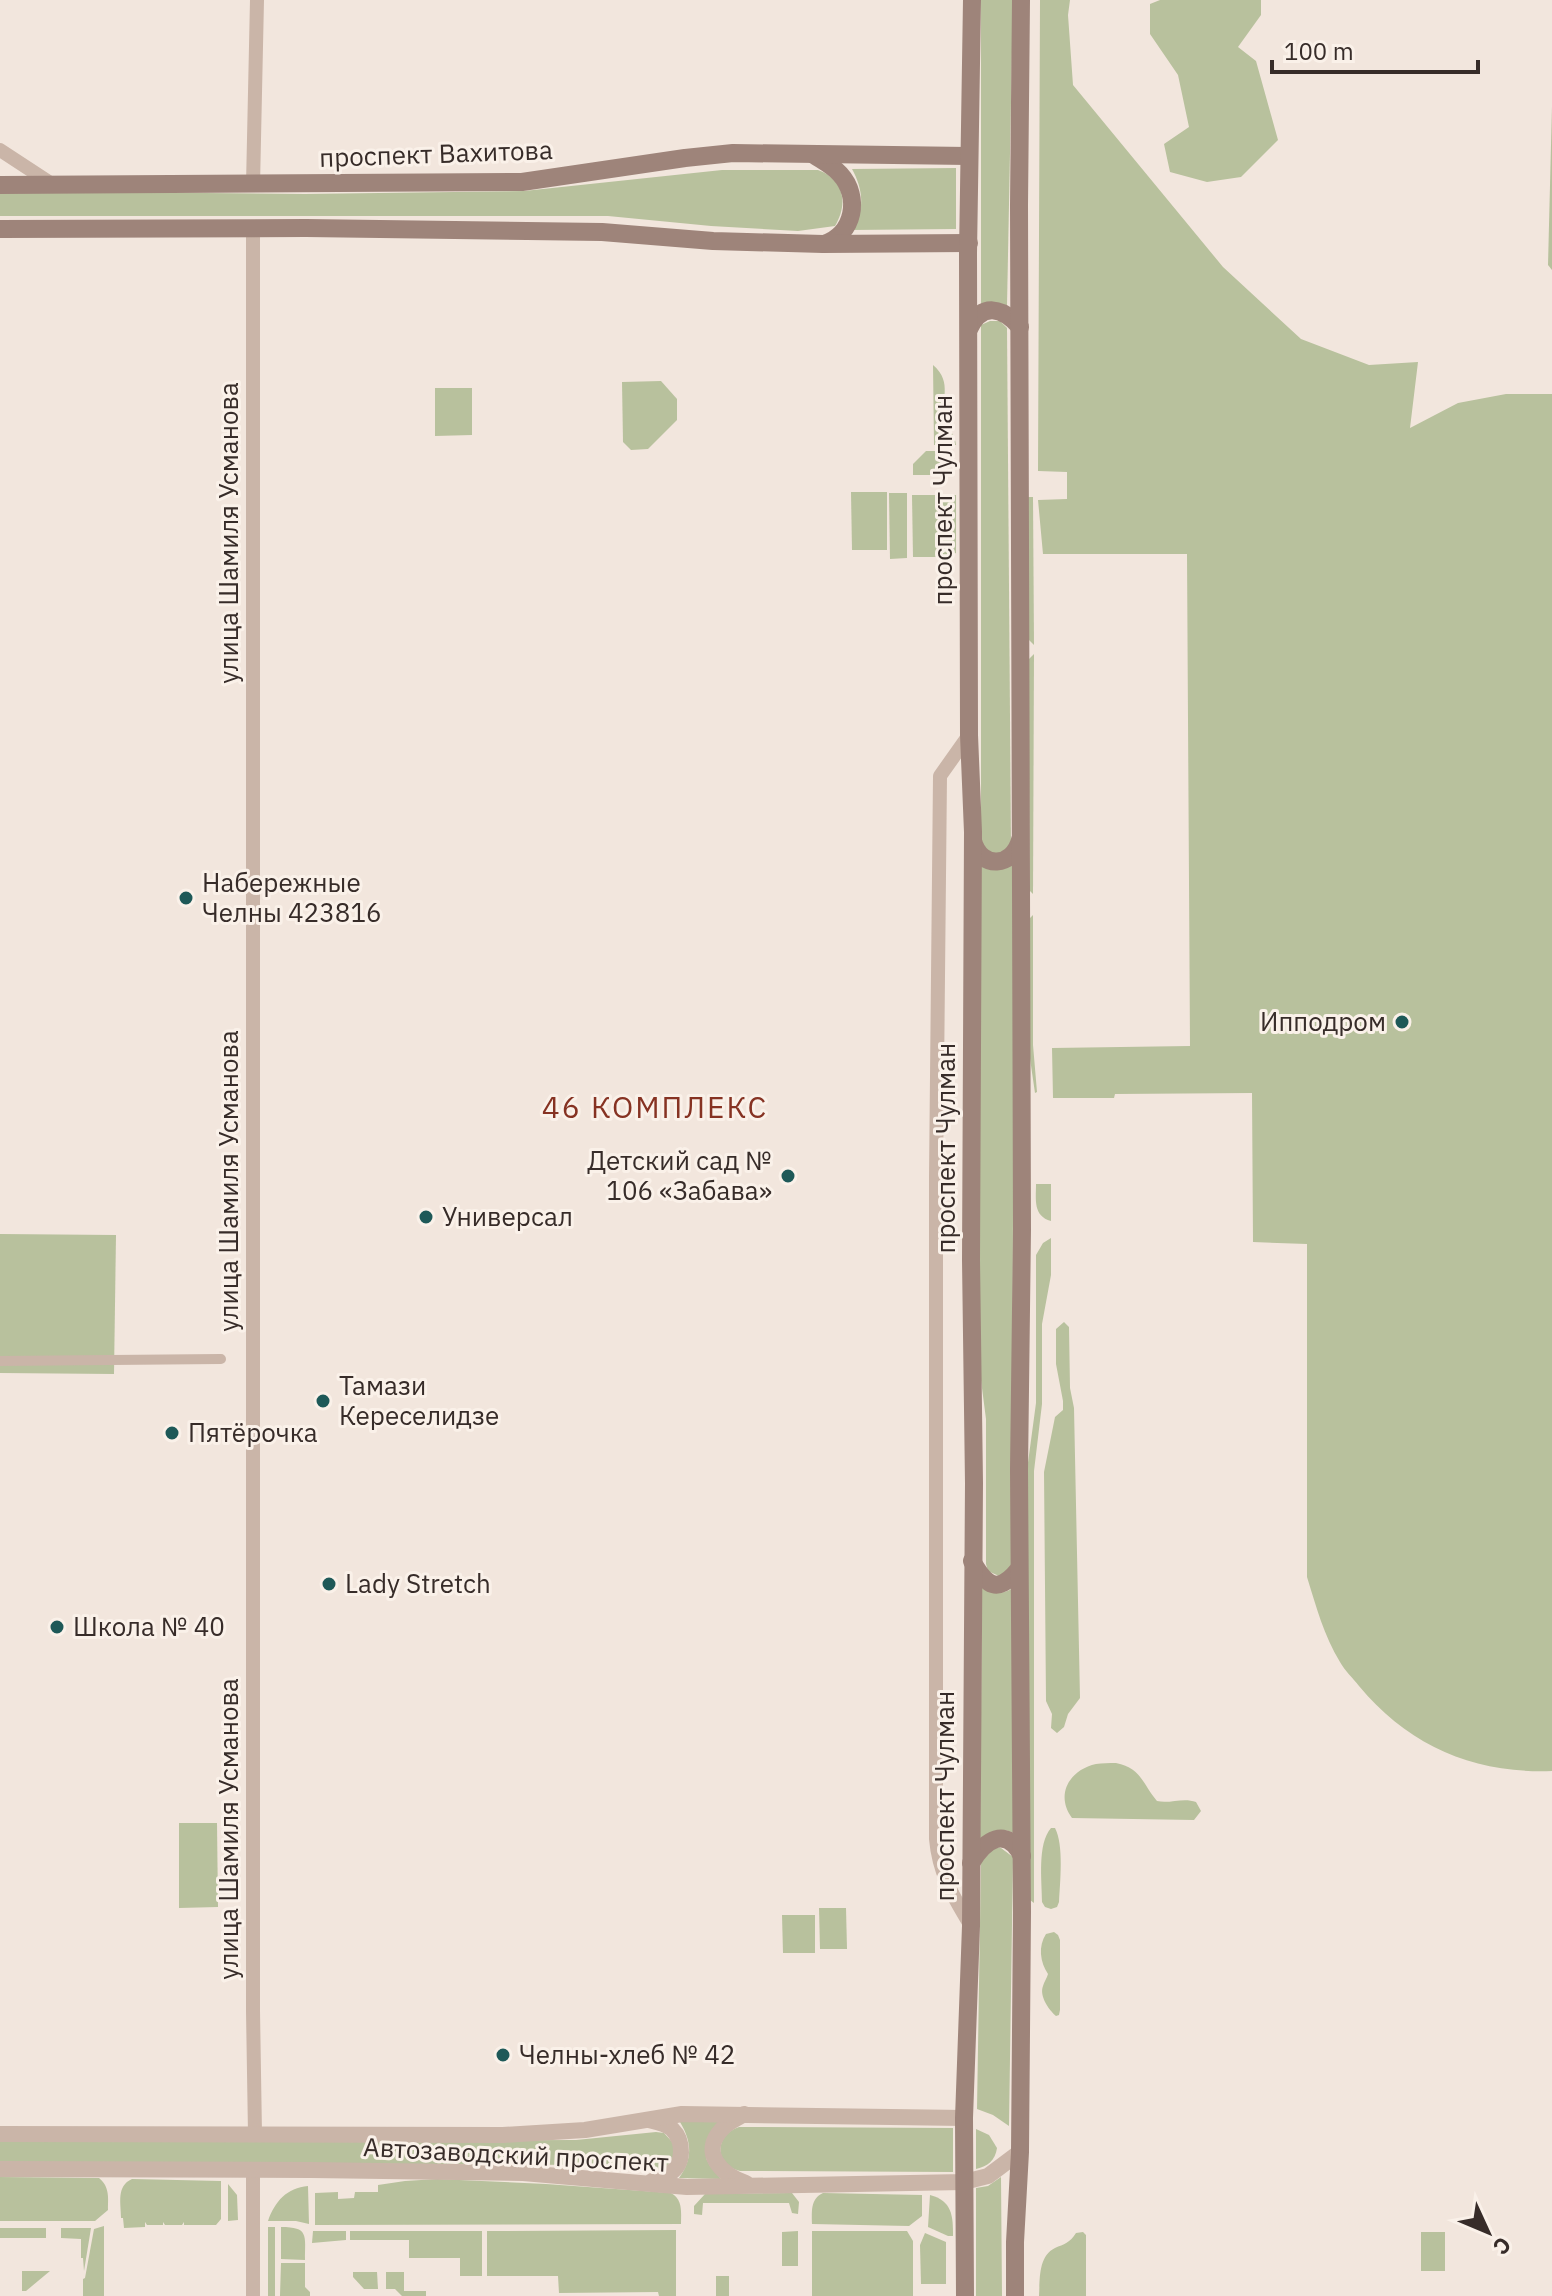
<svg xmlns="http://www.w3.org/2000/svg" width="1552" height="2296" font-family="'IBM Plex Sans',sans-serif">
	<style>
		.green { fill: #b8c19d }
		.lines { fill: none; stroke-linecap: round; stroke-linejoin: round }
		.pedestrian { stroke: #cab5a8; stroke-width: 10 }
		.minor { stroke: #cab5a8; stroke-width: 14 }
		.tertiary { stroke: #cab5a8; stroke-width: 16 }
		.secondary { stroke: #9e847a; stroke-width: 18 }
		.poi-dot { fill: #1e5958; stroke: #faf1e9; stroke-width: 3 }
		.labels { text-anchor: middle; stroke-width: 6; stroke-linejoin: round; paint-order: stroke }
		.street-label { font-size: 26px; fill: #372c29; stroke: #faf1e9 }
		.poi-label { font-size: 26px; fill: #372c29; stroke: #faf1e9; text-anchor: start }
		.quarter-label { font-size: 30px; letter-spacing: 2px; fill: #863222; stroke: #faf1e9 }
	</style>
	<rect width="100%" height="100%" fill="#f2e6dd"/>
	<g class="green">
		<polygon points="981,0 1013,0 1007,306 981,305"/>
		<path d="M 1040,0 L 1070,0 L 1068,15 L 1073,85 L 1223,267 L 1301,339 L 1369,365 L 1418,362 L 1410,428 L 1458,403 L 1506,394 L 1552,394 L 1552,1771 C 1474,1774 1409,1746 1359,1686 C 1353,1678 1345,1671 1340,1662 C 1324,1636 1316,1606 1307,1577 L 1307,1244 L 1253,1242 L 1252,1093 L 1115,1094 L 1114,1098 L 1053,1098 L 1052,1048 L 1190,1046 L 1187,554 L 1043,554 L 1038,500 L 1067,499 L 1067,472 L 1038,471 Z"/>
		<polygon points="1160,0 1261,0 1261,15 1238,47 1256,61 1278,140 1241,177 1207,182 1170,172 1164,144 1189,127 1178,75 1150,34 1150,4"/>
		<polygon points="1552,106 1552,270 1548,265"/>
		<path d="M 956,168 L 956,229 L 851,230 C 866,211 863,189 852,169 Z"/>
		<path d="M 722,170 L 818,170 C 845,180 848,204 835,226 L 798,231 L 711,226 L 608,216 L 0,216 L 0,191 L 305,194 L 524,191 Z"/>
		<polygon points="990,321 1000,321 1007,328 1011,846 1006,853 987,853 981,839 981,325"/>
		<path d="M 933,365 C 954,383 939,400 946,421 C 949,430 955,435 956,445 L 934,445 Z"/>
		<polygon points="661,381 677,399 677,420 648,449 631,450 623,442 622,382"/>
		<polygon points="435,388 472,388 472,435 435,436"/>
		<polygon points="926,451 940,451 940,475 913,475 913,464"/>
		<polygon points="851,492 887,492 887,550 852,550"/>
		<polygon points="889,493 907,493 907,558 890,559"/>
		<polygon points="912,495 956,495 956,553 946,557 913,557"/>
		<polygon points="1028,497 1033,497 1034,645 1028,639"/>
		<polygon points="1034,654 1033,894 1030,891 1028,660"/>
		<path d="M 980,862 C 992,874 1001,871 1014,862 L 1012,1562 L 1009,1570 L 999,1576 L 988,1571 L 986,1564 L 986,1419 L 979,1365 Z"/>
		<polygon points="1033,915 1033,1045 1037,1092 1035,1093 1028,1045 1030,918"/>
		<path d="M 1036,1184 L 1051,1184 L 1051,1221 C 1033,1216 1036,1200 1036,1184 Z"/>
		<polygon points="0,1234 116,1235 114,1374 0,1373"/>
		<polygon points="1051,1238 1051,1275 1042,1324 1042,1404 1034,1471 1034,1903 1030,1900 1027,1470 1036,1403 1036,1255 1043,1243"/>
		<polygon points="1064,1322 1069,1327 1070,1388 1074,1408 1080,1698 1068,1714 1064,1727 1057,1733 1051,1728 1052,1714 1046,1701 1044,1472 1055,1417 1063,1410 1063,1401 1056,1364 1056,1329"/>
		<path d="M 982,1588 C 993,1594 1002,1595 1013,1588 L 1015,1834 C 1003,1825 992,1834 980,1840 Z"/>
		<path d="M 1116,1763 C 1141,1768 1142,1783 1157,1801 C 1170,1804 1183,1797 1196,1802 L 1201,1811 L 1194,1820 L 1072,1818 C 1055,1795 1069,1770 1096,1764 C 1102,1763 1109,1763 1116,1763 Z"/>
		<polygon points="179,1823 217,1823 218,1907 179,1908"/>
		<path d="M 1051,1828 L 1055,1828 C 1064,1845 1060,1882 1059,1902 L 1057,1907 L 1051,1909 L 1045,1907 L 1042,1902 C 1042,1881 1037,1844 1051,1828 Z"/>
		<polygon points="995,1847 1001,1848 1013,1857 1009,2126 993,2115 977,2109 981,1862"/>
		<polygon points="819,1908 846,1908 847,1949 820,1949"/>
		<polygon points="782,1915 815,1915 815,1953 783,1953"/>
		<path d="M 1054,1932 L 1058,1935 L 1060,1940 L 1060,2010 L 1059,2015 L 1056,2016 C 1049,2010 1039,1996 1043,1986 C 1044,1982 1047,1978 1048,1974 C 1040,1962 1038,1946 1046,1934 Z"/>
		<path d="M 719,2121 L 706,2158 L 710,2166 L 721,2179 L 679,2178 C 693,2159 692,2142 680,2122 Z"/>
		<path d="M 739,2127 L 953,2128 L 953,2172 L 740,2171 C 714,2165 714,2135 739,2127 Z"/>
		<path d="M 976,2129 L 989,2135 L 997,2148 C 995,2161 988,2166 976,2169 Z"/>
		<path d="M 656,2132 L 664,2133 L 675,2145 C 675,2158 670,2166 658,2171 L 585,2165 L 0,2162 L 0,2142 L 576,2140 Z"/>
		<path d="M 0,2177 L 99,2178 C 110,2187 108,2198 108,2210 L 95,2221 L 0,2221 Z"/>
		<polygon points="1001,2177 1002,2296 976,2296 976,2188 988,2186"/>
		<path d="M 132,2179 L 221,2181 L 221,2219 L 216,2225 L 184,2225 L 184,2222 L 182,2225 L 165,2225 L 163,2222 L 163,2225 L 147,2225 L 145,2222 L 145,2227 L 124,2228 L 123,2218 L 121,2218 C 121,2203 116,2186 132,2179 Z"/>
		<path d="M 437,2179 L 546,2184 L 671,2193 C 683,2200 681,2211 681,2224 L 315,2225 L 315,2193 L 338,2192 L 338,2199 L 354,2198 L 355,2192 L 378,2192 L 378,2185 L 405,2181 Z"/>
		<polygon points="228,2184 237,2195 238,2220 228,2221"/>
		<path d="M 308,2186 L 309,2224 L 296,2221 L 268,2221 C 275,2201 287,2188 308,2186 Z"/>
		<polygon points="792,2193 799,2202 798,2214 792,2213 789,2203 703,2203 702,2215 694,2214 694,2206 705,2194"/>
		<path d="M 823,2193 L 922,2195 L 922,2216 L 909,2226 L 812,2224 C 812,2212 810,2199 823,2193 Z"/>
		<path d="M 930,2195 C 952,2201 953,2215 953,2236 L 948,2236 L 928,2227 Z"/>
		<polygon points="104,2226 104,2296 83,2296 83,2279 85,2278 94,2229"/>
		<rect x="268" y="2227" width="7" height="69"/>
		<path d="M 281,2227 C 309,2227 305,2235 305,2260 L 281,2259 Z"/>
		<rect x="0" y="2228" width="46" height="10"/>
		<polygon points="61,2228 91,2228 84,2271 83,2258 81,2258 81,2239 61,2238"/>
		<polygon points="676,2230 676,2296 659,2296 658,2292 559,2293 558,2276 487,2276 487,2231"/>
		<polygon points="313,2231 346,2231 346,2240 312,2243"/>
		<polygon points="350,2231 482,2231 482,2276 460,2276 460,2258 409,2258 409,2240 350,2240"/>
		<polygon points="798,2231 798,2266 782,2266 782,2232"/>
		<polygon points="812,2231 907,2231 913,2241 913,2296 812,2296"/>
		<path d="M 1083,2232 L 1086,2235 L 1086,2296 L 1039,2296 C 1040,2280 1038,2256 1055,2248 C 1064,2244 1070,2243 1076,2233 Z"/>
		<rect x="1421" y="2232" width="24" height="39"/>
		<polygon points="925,2233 946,2242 946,2284 921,2284 920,2245"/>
		<polygon points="281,2263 305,2263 305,2287 310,2292 310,2296 280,2296"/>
		<polygon points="22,2271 50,2271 26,2291 22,2291"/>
		<polygon points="353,2272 377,2272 378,2289 364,2289 353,2277"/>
		<polygon points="386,2272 404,2272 404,2291 426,2291 426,2296 402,2296 395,2289 386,2289"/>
		<rect x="716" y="2276" width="13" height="20"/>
	</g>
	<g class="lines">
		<polyline class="pedestrian" points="0,1361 221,1359"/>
		<g class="minor">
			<polyline points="0,150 55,186"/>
			<polyline points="253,185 257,0"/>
			<polyline points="253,228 253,2011 255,2134"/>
			<path d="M 969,735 L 940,776 L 936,1177 L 936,1839 C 939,1874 953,1896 971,1926"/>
			<polyline points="253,2296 253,2171"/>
		</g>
		<g class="tertiary">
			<path d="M 744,2114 C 737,2119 728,2122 722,2129 C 699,2153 722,2175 746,2183"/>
			<path d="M 648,2120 C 657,2122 665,2123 672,2129 C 684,2141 685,2164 669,2174 C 664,2178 657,2179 652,2181"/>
			<polyline points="0,2134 503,2135 585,2130 682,2114 964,2118"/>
			<polyline points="0,2169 311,2170 523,2173 687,2187 964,2182 988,2176 1020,2152"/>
		</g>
		<g class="secondary">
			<path d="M 814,155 C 823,161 833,166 840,174 C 861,197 854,234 824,244"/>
			<polyline points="0,185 522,182 685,158 733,153 968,156"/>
			<polyline points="0,229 306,228 602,232 713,241 823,244 969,243"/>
			<path d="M 969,329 C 982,302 1002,307 1020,327"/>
			<path d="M 973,841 C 981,870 1013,867 1020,840"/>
			<path d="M 972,1561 C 986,1586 998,1595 1019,1569"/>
			<path d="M 971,1863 C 985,1840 1006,1825 1022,1856"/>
			<polyline points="965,2296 964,2118 971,1926 974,1483 971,1260 973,832 969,735 968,253 972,0"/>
			<polyline points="1015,2296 1015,2242 1020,2152 1022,1912 1019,1470 1022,1229 1019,205 1021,0"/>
		</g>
	</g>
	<g class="poi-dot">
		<circle cx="186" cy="898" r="8"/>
		<circle cx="1402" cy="1022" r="8"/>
		<circle cx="788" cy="1176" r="8"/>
		<circle cx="426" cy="1217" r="8"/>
		<circle cx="323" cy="1401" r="8"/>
		<circle cx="172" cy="1433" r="8"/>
		<circle cx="329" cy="1584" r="8"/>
		<circle cx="57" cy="1627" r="8"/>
		<circle cx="503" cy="2055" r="8"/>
	</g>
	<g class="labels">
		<g class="street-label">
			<text transform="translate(436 154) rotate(-2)" y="9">проспект Вахитова</text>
			<text transform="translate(943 500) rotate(-90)" y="9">проспект Чулман</text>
			<text transform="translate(229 533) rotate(-90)" y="9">улица Шамиля Усманова</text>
			<text transform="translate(946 1148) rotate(-90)" y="9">проспект Чулман</text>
			<text transform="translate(229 1181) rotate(-90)" y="9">улица Шамиля Усманова</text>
			<text transform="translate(945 1796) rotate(-90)" y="9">проспект Чулман</text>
			<text transform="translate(229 1829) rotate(-90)" y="9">улица Шамиля Усманова</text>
			<text transform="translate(516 2155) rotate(3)" y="9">Автозаводский проспект</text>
		</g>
		<g class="poi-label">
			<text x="202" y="892">Набережные<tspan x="202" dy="30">Челны 423816</tspan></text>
			<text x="1386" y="1031" text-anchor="end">Ипподром</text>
			<text x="772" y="1170" text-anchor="end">Детский сад №<tspan x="772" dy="30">106 «Забава»</tspan></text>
			<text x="442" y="1226">Универсал</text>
			<text x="339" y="1395">Тамази<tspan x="339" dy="30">Кереселидзе</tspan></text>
			<text x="188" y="1442">Пятёрочка</text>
			<text x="345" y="1593">Lady Stretch</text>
			<text x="73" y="1636">Школа № 40</text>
			<text x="519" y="2064">Челны-хлеб № 42</text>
		</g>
		<g class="quarter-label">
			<text x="655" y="1118">46 КОМПЛЕКС</text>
		</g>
	</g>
	<g transform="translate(1488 2232) rotate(134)" stroke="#faf1e9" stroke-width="6" paint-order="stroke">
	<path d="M0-6L14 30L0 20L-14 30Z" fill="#372c29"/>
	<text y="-12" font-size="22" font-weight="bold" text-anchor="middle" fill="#372c29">С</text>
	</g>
	<path d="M1272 60v12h206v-12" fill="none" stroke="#372c29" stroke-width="4"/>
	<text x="1284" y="60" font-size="24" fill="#372c29" stroke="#faf1e9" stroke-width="6" paint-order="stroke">100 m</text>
</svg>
